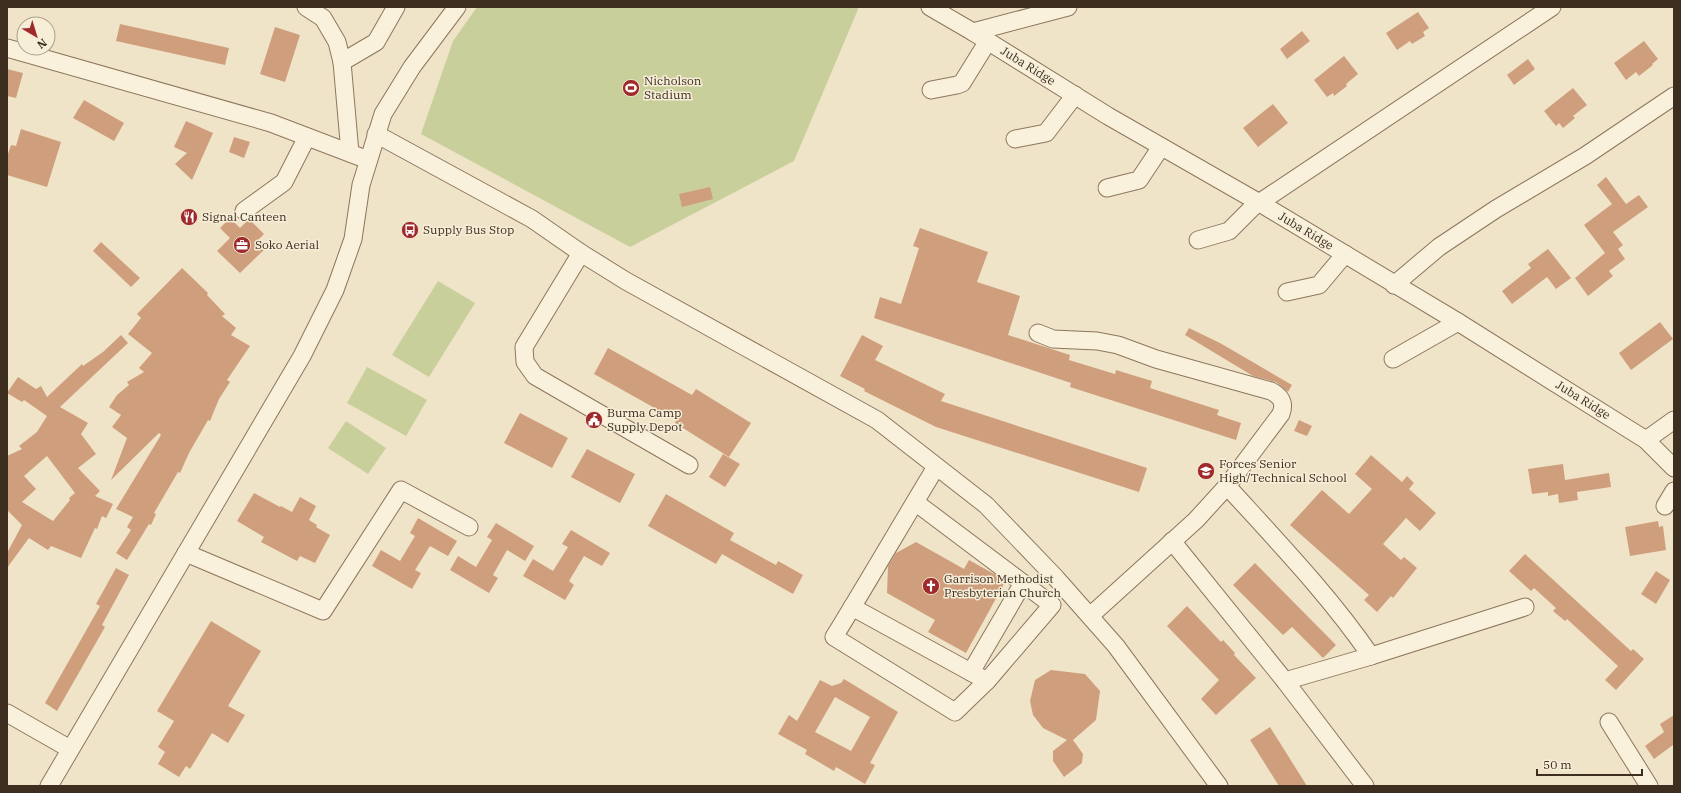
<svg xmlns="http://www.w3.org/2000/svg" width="1681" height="793" font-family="'IBM Plex Serif',serif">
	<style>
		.green { fill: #c9cf9b }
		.building { fill: #cf9f7d; fill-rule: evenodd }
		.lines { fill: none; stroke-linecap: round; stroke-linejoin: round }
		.minor-casing { stroke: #8d765c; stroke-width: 19 }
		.minor { stroke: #faf1dc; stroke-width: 17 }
		.labels { text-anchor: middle; stroke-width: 3; stroke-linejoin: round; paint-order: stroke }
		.street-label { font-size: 12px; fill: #3d2e20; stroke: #f7eed8 }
		.poi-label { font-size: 12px; fill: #3d2e20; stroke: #f7eed8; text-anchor: start }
	</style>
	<rect width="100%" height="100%" fill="#f0e4c8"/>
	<g class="green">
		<polygon points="477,7 859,7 794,161 630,247 421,134 453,41"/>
		<polygon points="438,281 475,303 429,377 392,355"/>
		<polygon points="367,367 427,400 406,436 347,403"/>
		<polygon points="346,421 386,448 368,474 328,448"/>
	</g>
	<g class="building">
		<polygon points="1418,12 1429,28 1423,32 1425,36 1412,44 1410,41 1397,50 1386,33"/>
		<polygon points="120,24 229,48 225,65 116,41"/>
		<polygon points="275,27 300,35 285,82 260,74"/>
		<polygon points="1302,31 1310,41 1287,59 1280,49"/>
		<polygon points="1644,41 1658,59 1652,64 1653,65 1639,76 1636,72 1626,80 1614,63"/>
		<polygon points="1344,56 1358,74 1346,84 1347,86 1334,96 1333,93 1327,97 1314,80"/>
		<polygon points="1528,59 1535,69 1514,85 1507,75"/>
		<polygon points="7,69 23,73 16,98 7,96"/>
		<polygon points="1573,88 1587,105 1573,116 1575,118 1563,128 1559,123 1556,126 1544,111"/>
		<polygon points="84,100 124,123 114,141 73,118"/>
		<polygon points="1273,104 1288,123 1258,147 1243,128"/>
		<polygon points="186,121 213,133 192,180 175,164 187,153 174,147"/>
		<polygon points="21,129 61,142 47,187 7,175 7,157 11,145 16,146"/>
		<polygon points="234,137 250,142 244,158 229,152"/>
		<polygon points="1606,177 1626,204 1639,195 1648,207 1613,232 1623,245 1618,249 1625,259 1609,271 1613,276 1588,296 1575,278 1605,253 1584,225 1612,204 1597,185"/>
		<polygon points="710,187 713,199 682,207 679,194"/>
		<polygon points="230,218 240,228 249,219 264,234 258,240 266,248 240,273 217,251 230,238 220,228"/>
		<polygon points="920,228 988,252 977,282 1020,296 1008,335 1070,355 1069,360 1115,374 1116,370 1152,381 1150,388 1219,410 1217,415 1241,423 1236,440 1070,387 1071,383 874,318 880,297 901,304 919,248 913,246"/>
		<polygon points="101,242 140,278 131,287 93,251"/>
		<polygon points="1548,249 1571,278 1556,289 1547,277 1512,304 1502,291 1531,268 1528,264"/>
		<polygon points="182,268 208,293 207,295 225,314 222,316 236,328 231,335 250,346 227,380 230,382 219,399 210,421 208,420 189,453 180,473 178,472 154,513 156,514 151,525 149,524 127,560 116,553 131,530 127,527 133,517 116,509 161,435 159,433 111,480 127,438 112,427 121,415 109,407 117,395 129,385 127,382 144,372 139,368 152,353 128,334 141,318 137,314"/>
		<polygon points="1660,322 1673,339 1631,370 1619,353"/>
		<polygon points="1189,328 1220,343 1292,385 1288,392 1276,382 1253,376 1185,335"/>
		<path d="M 121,335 L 128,343 L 60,407 L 88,423 L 81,434 L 96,454 L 78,468 L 100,491 L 95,496 L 113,504 L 106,518 L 102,516 L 97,529 L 95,528 L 81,558 L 51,546 L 48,550 L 29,538 L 7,568 L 7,553 L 22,525 L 7,510 L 7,456 L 22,449 L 19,446 L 37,432 L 47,416 L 24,400 L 22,402 L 7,393 L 18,377 L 36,389 L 41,386 L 47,397 L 82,364 L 83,366 L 103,352 ZM 47,456 L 75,493 L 69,498 L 70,500 L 53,521 L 22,502 L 36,489 L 24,476 Z"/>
		<polygon points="862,335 883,346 875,360 945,394 941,401 1147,468 1139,492 936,427 864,391 865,389 840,376"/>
		<polygon points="608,348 692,395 696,389 751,423 729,457 675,423 676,420 594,374"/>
		<polygon points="520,413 568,438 552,468 504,443"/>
		<polygon points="1299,420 1312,426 1307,436 1294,431"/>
		<polygon points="587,449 635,474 620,503 571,477"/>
		<polygon points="723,454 740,464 725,487 709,477"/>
		<polygon points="1371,455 1402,482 1407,476 1414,483 1409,489 1436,513 1420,531 1406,518 1383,544 1401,560 1404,557 1417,568 1393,598 1391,596 1377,612 1364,600 1369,595 1290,525 1322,490 1349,514 1372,489 1355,474"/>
		<polygon points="1563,464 1565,480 1609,473 1611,487 1577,492 1578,500 1559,503 1558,494 1548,496 1548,492 1532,494 1528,469"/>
		<polygon points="254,493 280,507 281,506 292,512 300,497 316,506 309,520 317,525 316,527 330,535 315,563 300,556 297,561 261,542 264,537 237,521"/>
		<polygon points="666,494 734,533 730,540 776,565 778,561 803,575 793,594 722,554 716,564 648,526"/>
		<polygon points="418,518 457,541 448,556 430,546 415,570 421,573 412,589 372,566 381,550 400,561 415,536 410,533"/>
		<polygon points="1658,521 1659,527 1663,526 1666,550 1630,556 1625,527"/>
		<polygon points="496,523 534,546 525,561 507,550 493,575 498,578 489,593 450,570 458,556 476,567 492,540 487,537"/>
		<polygon points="571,530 610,553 602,566 584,556 569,581 574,585 565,600 523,576 533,559 553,571 568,547 562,544"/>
		<polygon points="916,542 964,569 969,560 996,575 1005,582 966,653 928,632 935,620 887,593 888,566 896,553"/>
		<polygon points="1525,554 1631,651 1633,649 1644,659 1616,690 1605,680 1618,666 1567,619 1565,621 1553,611 1556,608 1534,588 1531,591 1509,571"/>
		<polygon points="1255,563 1336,645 1323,658 1292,627 1283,635 1233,585"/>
		<polygon points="116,568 129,575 102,625 105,627 57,711 45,703 100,606 96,604"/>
		<polygon points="1656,571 1670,580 1656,604 1641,594"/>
		<polygon points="1187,606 1221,642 1223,640 1235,653 1234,655 1256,678 1216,715 1201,699 1219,680 1167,626"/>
		<polygon points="211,621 261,651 228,706 245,715 228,743 212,733 190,769 186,766 179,777 158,764 165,752 158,747 174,721 157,711"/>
		<polygon points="1051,670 1085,674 1100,691 1096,720 1073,740 1083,754 1082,763 1064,777 1053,761 1053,751 1067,740 1043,728 1033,715 1030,701 1035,680"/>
		<path d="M 844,679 L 898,712 L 870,763 L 875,765 L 865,784 L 836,767 L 834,771 L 805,754 L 807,750 L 778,734 L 789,715 L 797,721 L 820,680 L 832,686 L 841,683 ZM 835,697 L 870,717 L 851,751 L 815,732 Z"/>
		<polygon points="1674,715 1674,747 1673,745 1654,759 1645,746 1664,732 1660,724"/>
		<polygon points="1270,727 1307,786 1279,786 1250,740"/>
	</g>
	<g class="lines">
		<defs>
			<g id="minor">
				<polyline points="306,7 323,18 337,42 342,62 350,153"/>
				<polyline points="930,7 973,32 1108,116 1258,202 1458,322 1646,440 1674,468"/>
				<polyline points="973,32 1068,7"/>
				<polyline points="7,48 271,123 368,160"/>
				<polyline points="342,62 376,42 396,7"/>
				<polyline points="931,90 957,85 962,83 988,41"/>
				<polyline points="376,134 532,219 581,253 626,281 877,420 986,505 1056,578 1116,646 1219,786"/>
				<polyline points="1015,139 1046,133 1075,95"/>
				<polyline points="1107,188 1139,180 1161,147"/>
				<polyline points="1259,203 1552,7"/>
				<polyline points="244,211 284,182 307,137"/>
				<polyline points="1198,240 1229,231 1258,202"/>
				<polyline points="581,253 524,347 525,362 535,376 689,465"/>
				<polyline points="1394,285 1439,247 1496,209 1585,156 1674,96"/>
				<polyline points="1287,292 1319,285 1345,254"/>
				<path d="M 1038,333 L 1053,339 L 1097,341 L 1118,345 L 1156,359 L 1271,391 C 1282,397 1285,403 1281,414 L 1227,486 L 1196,520 L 1090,616"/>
				<polyline points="1393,359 1458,322"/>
				<polyline points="1646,440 1674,420"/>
				<path d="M 1227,486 C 1277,541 1329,595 1371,656"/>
				<path d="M 915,502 L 1052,605 L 987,681 L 955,712 L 834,637 C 869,580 902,523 936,467"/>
				<polyline points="1665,506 1674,491"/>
				<polyline points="1172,541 1285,681 1365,786"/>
				<polyline points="186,553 323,611 401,490 469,527"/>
				<polyline points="852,607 987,681"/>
				<polyline points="971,672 1023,583"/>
				<polyline points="1285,681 1371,656 1525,607"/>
				<polyline points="7,713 70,749"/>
				<polyline points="1609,722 1649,786"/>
				<polyline points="49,786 302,356 335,290 353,239 361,185 383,114 412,67 457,7"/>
			</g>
		</defs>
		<use href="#minor" class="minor-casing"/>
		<use href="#minor" class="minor"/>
	</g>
	<defs>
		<symbol id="stadium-disc" viewBox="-11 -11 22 22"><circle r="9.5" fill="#9e2a2b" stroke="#f7eed8"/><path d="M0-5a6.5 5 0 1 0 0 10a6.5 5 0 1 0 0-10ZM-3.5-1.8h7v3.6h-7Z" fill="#fff"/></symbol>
		<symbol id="restaurant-disc" viewBox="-11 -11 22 22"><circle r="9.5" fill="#9e2a2b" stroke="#f7eed8"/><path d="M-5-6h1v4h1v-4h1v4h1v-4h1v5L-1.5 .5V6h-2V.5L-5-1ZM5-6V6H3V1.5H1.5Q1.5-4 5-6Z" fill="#fff"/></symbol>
		<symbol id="bus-disc" viewBox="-11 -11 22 22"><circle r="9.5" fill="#9e2a2b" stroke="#f7eed8"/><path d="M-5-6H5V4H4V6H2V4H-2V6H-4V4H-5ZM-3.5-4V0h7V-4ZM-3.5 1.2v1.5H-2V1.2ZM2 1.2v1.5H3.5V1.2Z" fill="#fff"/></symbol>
		<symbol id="office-disc" viewBox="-11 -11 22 22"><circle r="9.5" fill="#9e2a2b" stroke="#f7eed8"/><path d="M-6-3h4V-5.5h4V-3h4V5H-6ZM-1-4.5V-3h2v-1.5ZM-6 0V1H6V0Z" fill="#fff"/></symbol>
		<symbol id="civic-disc" viewBox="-11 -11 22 22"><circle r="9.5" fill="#9e2a2b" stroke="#f7eed8"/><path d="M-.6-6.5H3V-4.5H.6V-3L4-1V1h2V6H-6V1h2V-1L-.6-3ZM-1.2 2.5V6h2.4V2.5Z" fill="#fff"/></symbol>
		<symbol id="school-disc" viewBox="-11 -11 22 22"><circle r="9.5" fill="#9e2a2b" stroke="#f7eed8"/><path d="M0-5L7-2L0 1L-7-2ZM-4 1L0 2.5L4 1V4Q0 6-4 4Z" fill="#fff"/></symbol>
		<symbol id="church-disc" viewBox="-11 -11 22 22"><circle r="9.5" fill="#9e2a2b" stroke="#f7eed8"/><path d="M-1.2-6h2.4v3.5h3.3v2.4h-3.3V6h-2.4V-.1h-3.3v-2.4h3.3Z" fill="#fff"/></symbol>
	</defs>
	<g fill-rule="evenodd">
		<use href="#stadium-disc" x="621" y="78" width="20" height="20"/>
		<use href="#restaurant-disc" x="179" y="207" width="20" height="20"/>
		<use href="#bus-disc" x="400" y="220" width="20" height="20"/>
		<use href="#office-disc" x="232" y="235" width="20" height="20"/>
		<use href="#civic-disc" x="584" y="410" width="20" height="20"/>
		<use href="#school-disc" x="1196" y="461" width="20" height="20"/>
		<use href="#church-disc" x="921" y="576" width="20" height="20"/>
	</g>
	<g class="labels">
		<g class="street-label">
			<text transform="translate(1028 66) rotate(32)" y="4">Juba Ridge</text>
			<text transform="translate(1306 231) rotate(31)" y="4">Juba Ridge</text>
			<text transform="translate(1583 400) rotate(32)" y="4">Juba Ridge</text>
		</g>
		<g class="poi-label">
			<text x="644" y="85">Nicholson<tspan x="644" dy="14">Stadium</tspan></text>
			<text x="202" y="221">Signal Canteen</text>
			<text x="423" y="234">Supply Bus Stop</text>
			<text x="255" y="249">Soko Aerial</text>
			<text x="607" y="417">Burma Camp<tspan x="607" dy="14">Supply Depot</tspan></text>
			<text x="1219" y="468">Forces Senior<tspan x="1219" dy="14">High/Technical School</tspan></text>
			<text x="944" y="583">Garrison Methodist<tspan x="944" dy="14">Presbyterian Church</tspan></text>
		</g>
	</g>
	<rect width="1681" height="793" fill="none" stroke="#3d2e20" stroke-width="16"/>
	<g transform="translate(36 36) rotate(142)"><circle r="19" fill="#f7eed8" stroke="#ada18e"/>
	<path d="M0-3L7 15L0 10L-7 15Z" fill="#9e2a2b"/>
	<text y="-6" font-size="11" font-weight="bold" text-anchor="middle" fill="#3d2e20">N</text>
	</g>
	<path d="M1537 769v6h105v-6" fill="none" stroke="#3d2e20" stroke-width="2"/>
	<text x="1543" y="769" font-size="12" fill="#3d2e20" stroke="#f7eed8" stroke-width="3" paint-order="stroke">50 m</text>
</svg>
